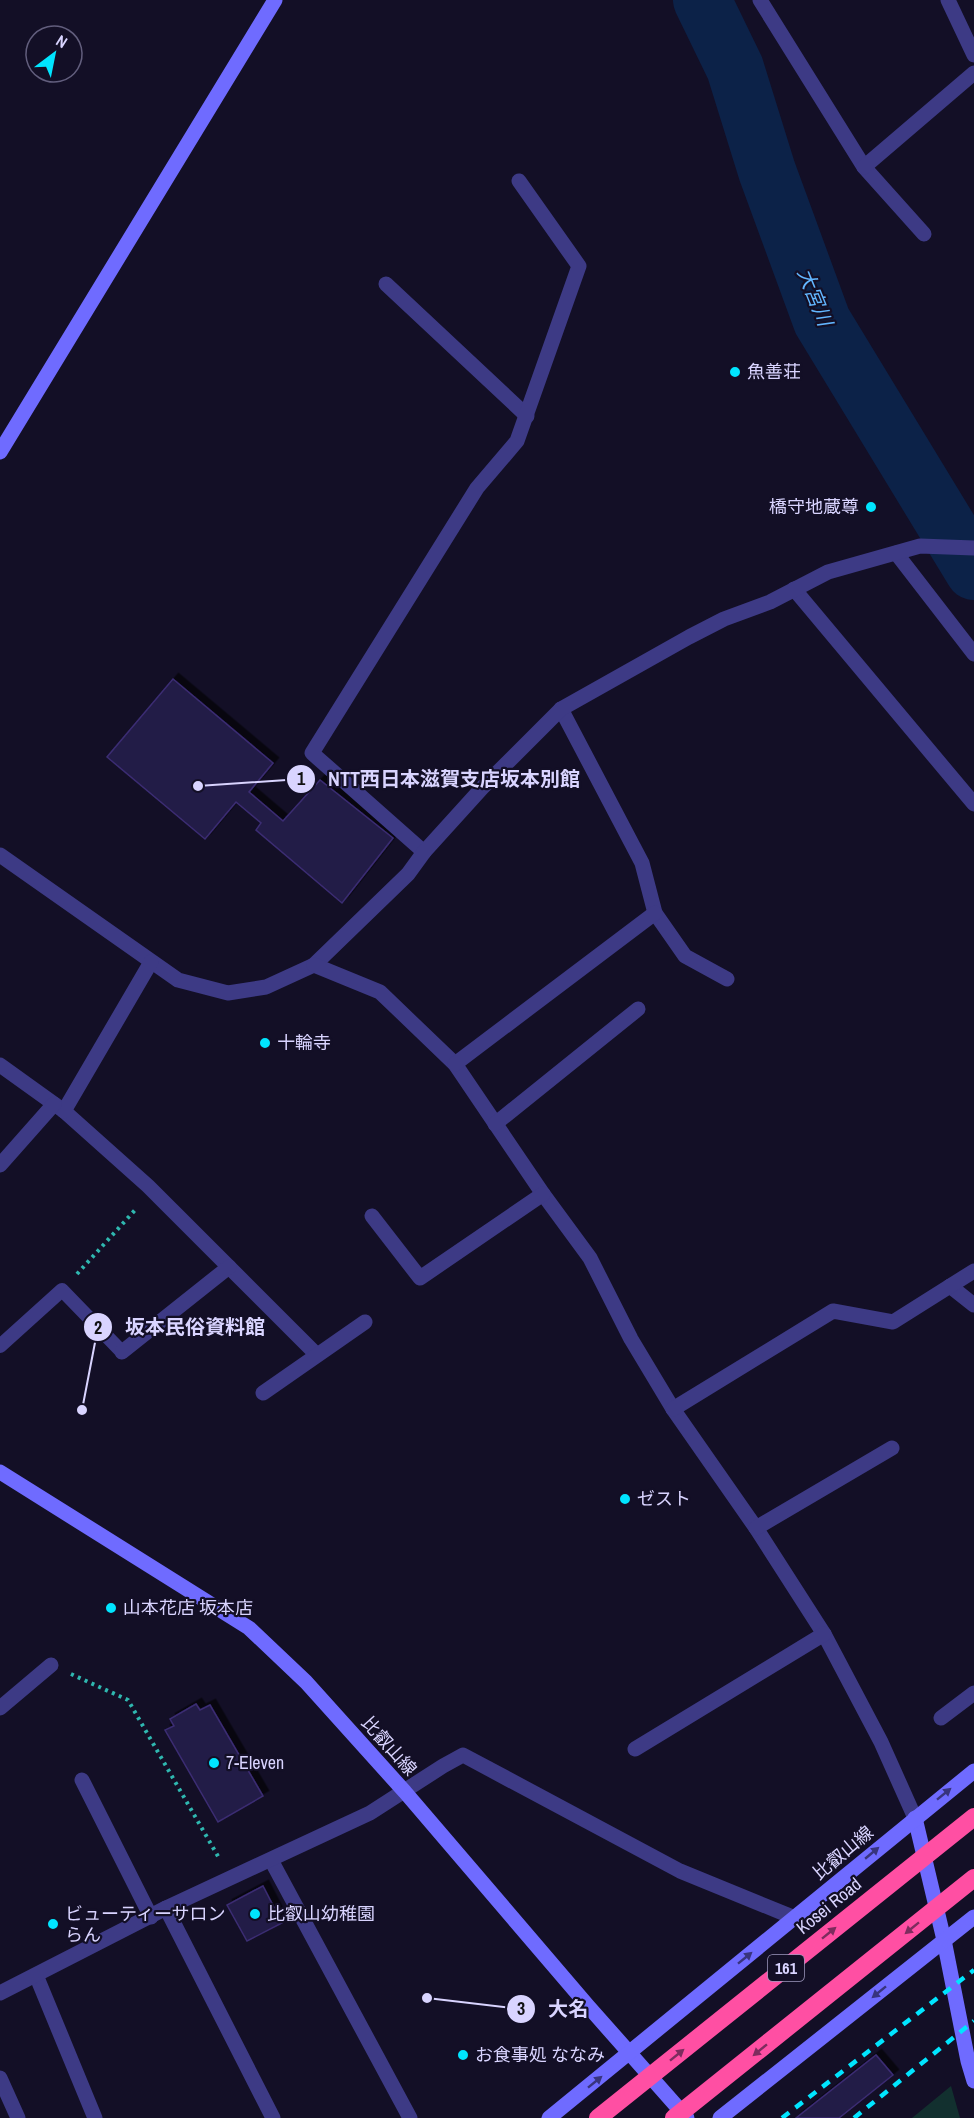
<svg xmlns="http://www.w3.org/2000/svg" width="974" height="2118" font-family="'Archivo Narrow','Noto Sans JP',sans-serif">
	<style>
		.green { fill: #12302f }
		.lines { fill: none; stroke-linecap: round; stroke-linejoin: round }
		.river { stroke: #0c2248; stroke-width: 58 }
		.building { fill: #241b47; stroke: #3b2d73; stroke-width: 1.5; filter: url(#shadow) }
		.path { stroke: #2fb8b0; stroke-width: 4; stroke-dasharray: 3 4.5; stroke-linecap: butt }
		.lane { stroke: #3d3a85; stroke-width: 14 }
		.street { stroke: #3d3a85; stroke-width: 15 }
		.secondary { stroke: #6f6bff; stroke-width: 15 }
		.rail { stroke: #00e5ff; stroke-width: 4.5; stroke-dasharray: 9 8; stroke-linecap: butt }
		.highway-bridge { stroke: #ff4fa3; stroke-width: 18 }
		.oneway { fill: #38347d }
		.oneway2 { fill: #7d2c5e }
		.poi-dot { fill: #00e5ff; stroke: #130f26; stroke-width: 2 }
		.labels { text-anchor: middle; stroke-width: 4.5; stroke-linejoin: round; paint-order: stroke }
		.shield { fill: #130f26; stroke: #9e99be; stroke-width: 1.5 }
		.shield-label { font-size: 16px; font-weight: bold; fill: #d9d4ff }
		.poi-label { font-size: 18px; fill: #d9d4ff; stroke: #130f26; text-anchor: start }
		.street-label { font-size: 18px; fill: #d9d4ff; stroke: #130f26 }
		.water-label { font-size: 20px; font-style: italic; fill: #62b6ff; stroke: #130f26 }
		.leader { fill: none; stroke: #d9d4ff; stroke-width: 2 }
		.callout-dot { fill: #d9d4ff; stroke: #130f26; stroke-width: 2 }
		.mark-label { font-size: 18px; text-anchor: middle; font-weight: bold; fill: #111 }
		.callout-label { font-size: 20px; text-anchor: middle; font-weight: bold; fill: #d9d4ff; stroke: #130f26; stroke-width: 4.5; stroke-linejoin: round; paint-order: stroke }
	</style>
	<defs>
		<filter id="shadow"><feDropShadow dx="5.5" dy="-5.5" stdDeviation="0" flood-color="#0009"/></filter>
	</defs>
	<rect width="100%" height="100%" fill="#130f26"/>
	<polygon class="green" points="951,2086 960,2118 912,2118"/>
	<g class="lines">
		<polyline class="river" points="702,0 735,68 767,171 822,321 974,571"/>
	</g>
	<g class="building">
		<polygon points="173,679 273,763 249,792 283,821 320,780 393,838 342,903 256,830 261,823 236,802 205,839 107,757"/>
		<polygon points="196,1704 200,1710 210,1705 263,1796 218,1822 165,1730 174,1726 170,1719"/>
		<polygon points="263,1886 282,1923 247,1941 227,1905"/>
		<polygon points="876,2055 893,2075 839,2118 796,2118"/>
	</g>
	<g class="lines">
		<g class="path">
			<polyline points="77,1274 136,1209"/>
			<polyline points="71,1674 128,1700 219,1858"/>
		</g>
		<polyline class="lane" points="0,1346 62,1290 122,1352"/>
		<g class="street">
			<polyline points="760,0 864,167 924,234"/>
			<polyline points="948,0 974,55"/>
			<polyline points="864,167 974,73"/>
			<polyline points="386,284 527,416"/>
			<polyline points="896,553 974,654"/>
			<polyline points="794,589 974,804"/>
			<polyline points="561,709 642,863 655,913 685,956 727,979"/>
			<polyline points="424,852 312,753 477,488 517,441 579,266 519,181"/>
			<polyline points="0,855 178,980 228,993 266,987 314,965 408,874 424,852 482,788 561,709 689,637 724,619 770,602 828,572 920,546 974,548"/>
			<polyline points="314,965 380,992 455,1064 543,1194 590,1258 631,1339 673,1409 756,1528 824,1634 881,1742 915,1818"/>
			<polyline points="455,1064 655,913"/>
			<polyline points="0,1065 64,1111 148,1186 317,1355"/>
			<polyline points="64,1111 151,962"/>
			<polyline points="495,1124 638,1009"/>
			<polyline points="0,1165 54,1104"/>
			<polyline points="372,1216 420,1278 543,1194"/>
			<polyline points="950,1286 974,1305"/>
			<polyline points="122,1352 229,1267"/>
			<polyline points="263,1393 365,1322"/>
			<polyline points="673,1409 833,1311 893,1322 974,1271"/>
			<polyline points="756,1528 892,1448"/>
			<polyline points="0,1708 51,1665"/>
			<polyline points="941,1718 974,1693"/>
			<polyline points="635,1749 824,1634"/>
			<polyline points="82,1780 151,1917"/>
			<polyline points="271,1860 410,2118"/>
			<polyline points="166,1908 273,2118"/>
			<polyline points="36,1975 95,2118"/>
			<polyline points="0,1993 166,1908 370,1813 443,1766 463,1755 680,1871 795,1918"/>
			<polyline points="0,2078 18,2118"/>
		</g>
		<g class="secondary">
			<polyline points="0,452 275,0"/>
			<polyline points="0,1472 249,1628 306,1682 405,1792 588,2006 687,2118"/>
			<polyline points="915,1818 944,1940 968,2061 974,2081"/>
			<polyline points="549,2118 974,1771"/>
			<polyline points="720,2118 974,1917"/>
		</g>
		<g class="rail">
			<polyline points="782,2118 974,1970"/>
			<polyline points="854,2118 974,2021"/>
		</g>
		<g class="highway-bridge">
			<polyline points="598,2118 974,1817"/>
			<polyline points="674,2118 974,1878"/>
		</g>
	</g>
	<defs><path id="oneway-solid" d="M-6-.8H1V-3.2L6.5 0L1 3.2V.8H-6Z" transform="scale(1.5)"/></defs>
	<g class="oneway">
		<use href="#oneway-solid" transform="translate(944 1794) rotate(-39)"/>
		<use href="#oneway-solid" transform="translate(872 1853) rotate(-40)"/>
		<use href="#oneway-solid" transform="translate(745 1958) rotate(-39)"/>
		<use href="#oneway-solid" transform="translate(879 1992) rotate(141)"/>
		<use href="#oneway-solid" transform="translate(595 2082) rotate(-39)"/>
	</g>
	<g class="oneway2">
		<use href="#oneway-solid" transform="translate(912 1928) rotate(141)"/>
		<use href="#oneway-solid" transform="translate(829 1933) rotate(-39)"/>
		<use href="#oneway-solid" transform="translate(760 2050) rotate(141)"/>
		<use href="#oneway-solid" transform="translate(677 2055) rotate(-39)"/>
	</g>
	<g class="poi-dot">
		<circle cx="735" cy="372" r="6"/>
		<circle cx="871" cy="507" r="6"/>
		<circle cx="265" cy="1043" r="6"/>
		<circle cx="625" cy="1499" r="6"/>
		<circle cx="111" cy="1608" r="6"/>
		<circle cx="214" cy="1763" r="6"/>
		<circle cx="255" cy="1914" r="6"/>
		<circle cx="53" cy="1924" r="6"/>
		<circle cx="463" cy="2055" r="6"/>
	</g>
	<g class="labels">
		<rect class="shield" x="768" y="1955" width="36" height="26" rx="4.5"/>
		<g class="shield-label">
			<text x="786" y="1974">161</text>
		</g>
		<g class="poi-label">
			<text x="747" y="378">魚善荘</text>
			<text x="859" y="513" text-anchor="end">橋守地蔵尊</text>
			<text x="277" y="1049">十輪寺</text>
			<text x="637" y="1505">ゼスト</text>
			<text x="123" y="1614">山本花店 坂本店</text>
			<text x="226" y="1769">7-Eleven</text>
			<text x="65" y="1920">ビューティーサロン<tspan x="65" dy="21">らん</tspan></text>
			<text x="267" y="1920">比叡山幼稚園</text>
			<text x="475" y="2061">お食事処 ななみ</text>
		</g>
		<g class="street-label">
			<text transform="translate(389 1746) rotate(48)" y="6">比叡山線</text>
			<text transform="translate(843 1853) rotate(-40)" y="6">比叡山線</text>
			<text transform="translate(829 1906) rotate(-39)" y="6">Kosei Road</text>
		</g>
		<g class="water-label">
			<text transform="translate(815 297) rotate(68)" y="7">大宮川</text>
		</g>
	</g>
	<path class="leader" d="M198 786L301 779M82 1410L98 1327M427 1998L521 2009"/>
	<g class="callout-dot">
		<circle cx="198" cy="786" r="6"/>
		<circle cx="82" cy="1410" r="6"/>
		<circle cx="427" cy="1998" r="6"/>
		<circle cx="301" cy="779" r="15"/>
		<circle cx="98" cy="1327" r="15"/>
		<circle cx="521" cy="2009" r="15"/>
	</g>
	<g class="mark-label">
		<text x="301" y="785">1</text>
		<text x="98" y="1334">2</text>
		<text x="521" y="2015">3</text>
	</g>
	<g class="callout-label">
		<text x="454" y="786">NTT西日本滋賀支店坂本別館</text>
		<text x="195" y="1334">坂本民俗資料館</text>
		<text x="568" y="2016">大名</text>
	</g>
	<g transform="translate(54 54) rotate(32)"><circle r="28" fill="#130f26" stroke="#625e7d" stroke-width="1.5"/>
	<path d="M0-4.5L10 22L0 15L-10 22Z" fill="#00e5ff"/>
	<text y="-9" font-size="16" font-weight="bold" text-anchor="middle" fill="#d9d4ff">N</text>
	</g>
</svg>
